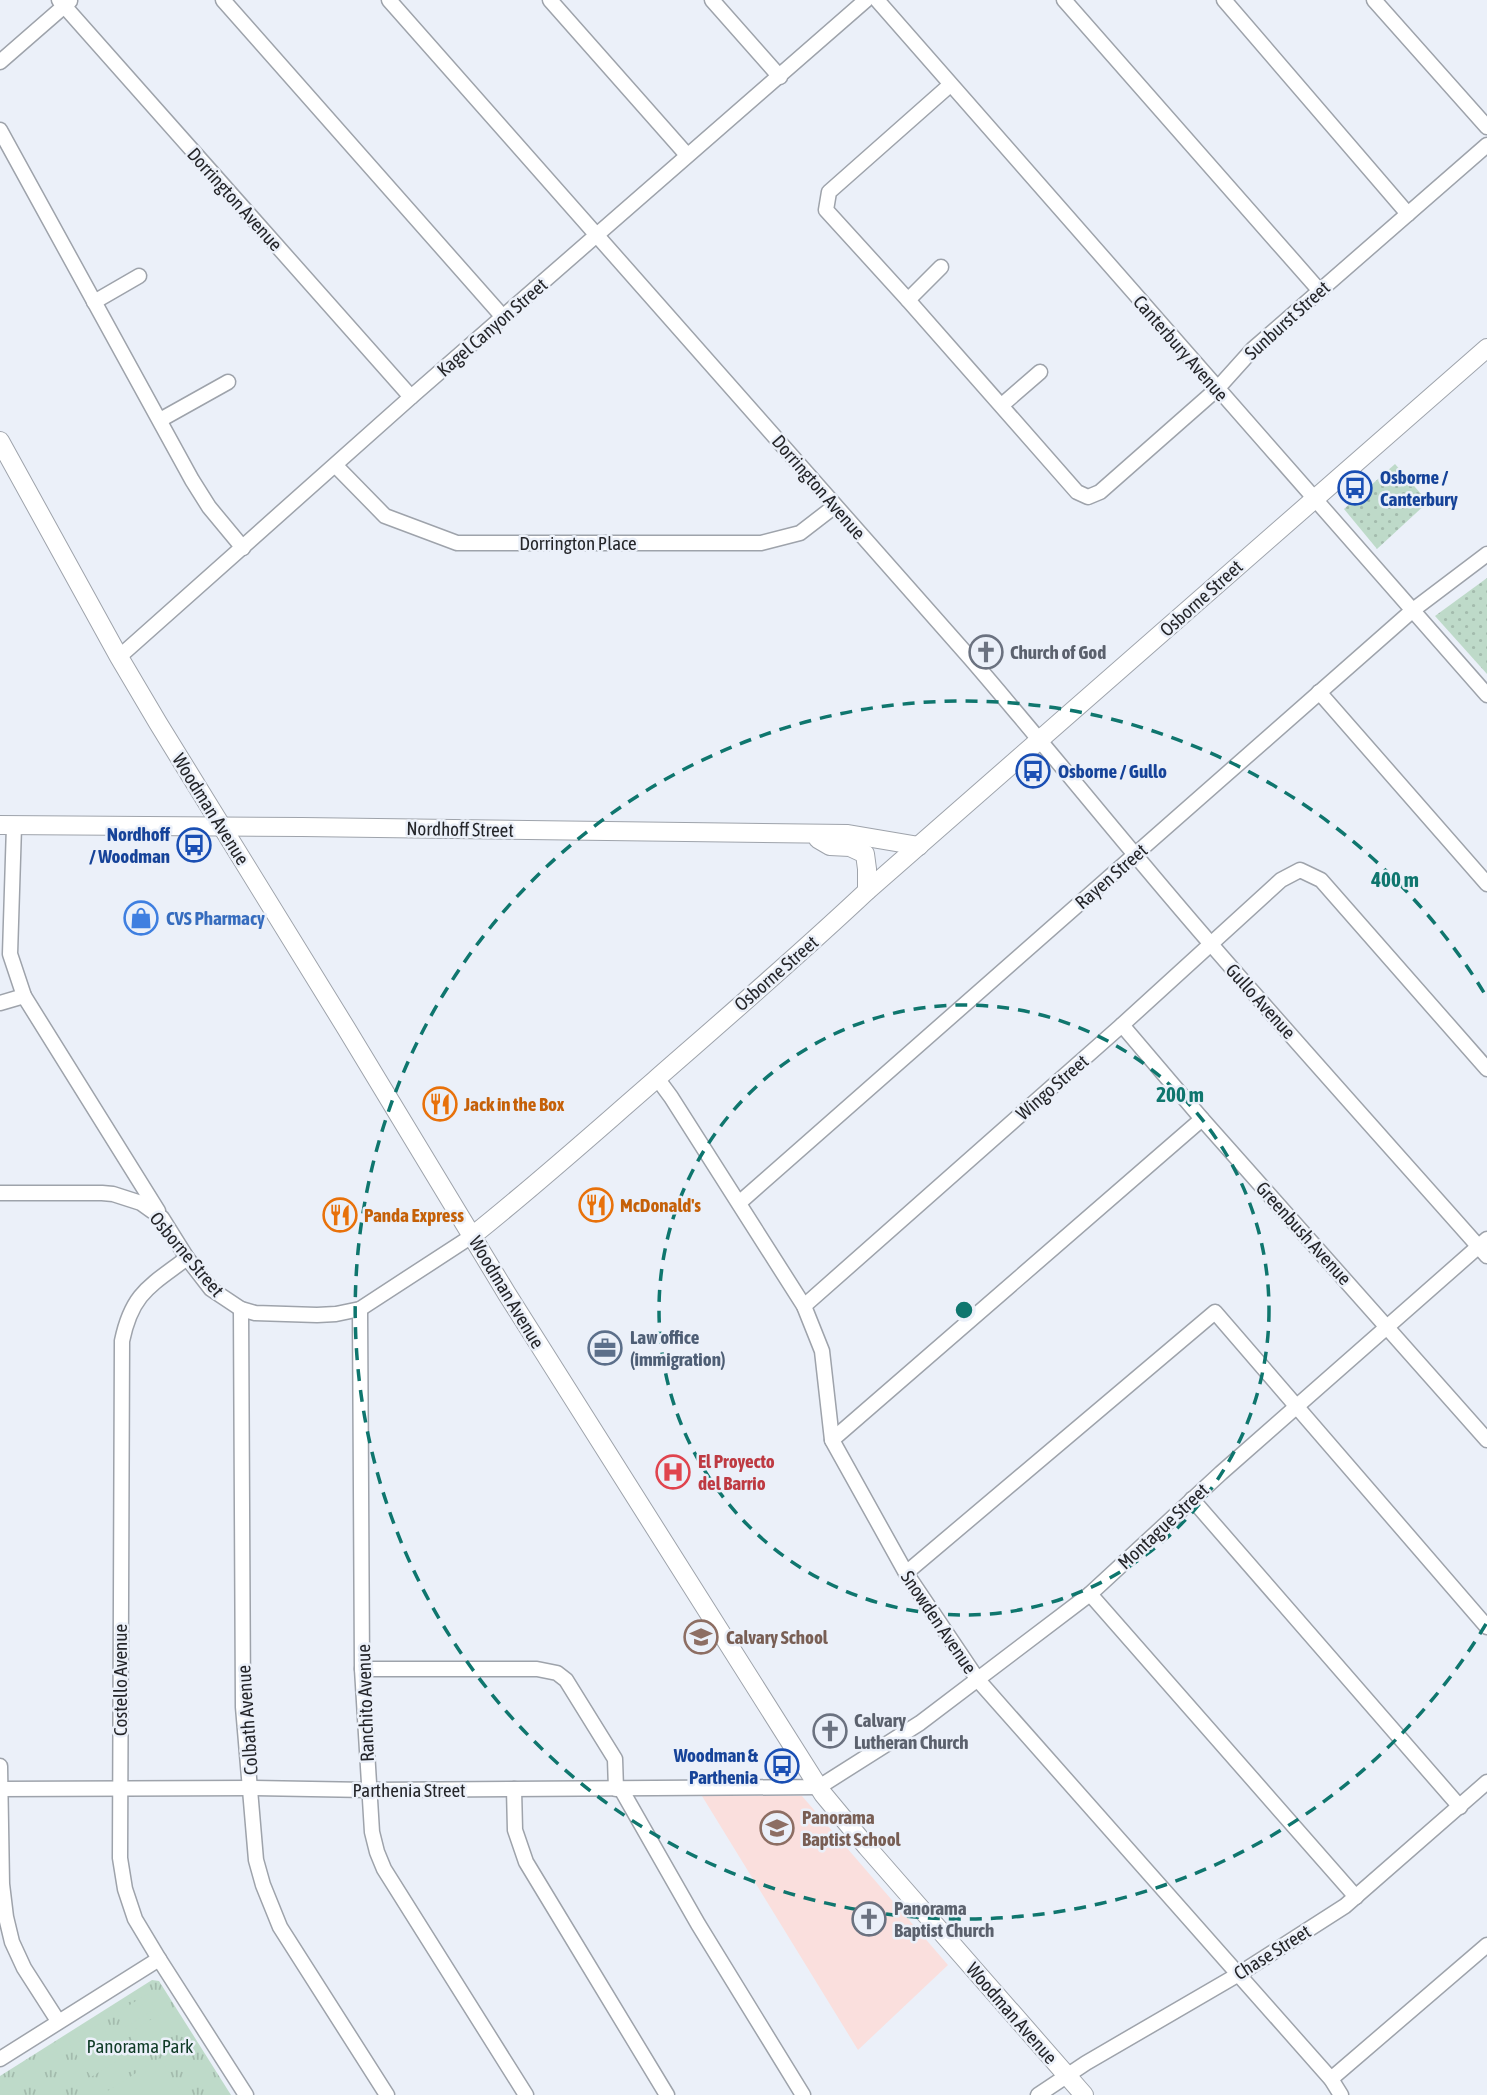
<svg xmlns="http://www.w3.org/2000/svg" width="1487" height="2095" font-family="'Asap Condensed',sans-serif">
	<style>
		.education { fill: #fadfdd }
		.grass { fill: url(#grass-dots) }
		.park { fill: url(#park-tufts) }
		.garden { fill: #bedac9 }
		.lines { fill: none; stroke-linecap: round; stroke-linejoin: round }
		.minor-casing { stroke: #9ea3ab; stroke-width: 17 }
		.major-casing { stroke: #9ea3ab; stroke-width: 20 }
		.minor { stroke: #fff; stroke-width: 14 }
		.major { stroke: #fff; stroke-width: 18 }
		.ring { fill: none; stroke: #0f766e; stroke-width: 3.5; stroke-dasharray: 12 9 }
		.labels { text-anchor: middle; stroke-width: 5; stroke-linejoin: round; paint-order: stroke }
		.street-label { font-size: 19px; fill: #25262a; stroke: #ebf0f9 }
		.transit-label { font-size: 19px; font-weight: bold; fill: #164399; stroke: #ebf0f9; text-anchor: start }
		.worship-label { font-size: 19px; font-weight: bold; fill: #5b616d; stroke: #ebf0f9; text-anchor: start }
		.shop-label { font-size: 19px; font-weight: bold; fill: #366cbe; stroke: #ebf0f9; text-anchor: start }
		.food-label { font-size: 19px; font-weight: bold; fill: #c56008; stroke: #ebf0f9; text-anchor: start }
		.service-label { font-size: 19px; font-weight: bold; fill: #4e5e75; stroke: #ebf0f9; text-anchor: start }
		.health-label { font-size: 19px; font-weight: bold; fill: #be3a42; stroke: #ebf0f9; text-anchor: start }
		.education-label { font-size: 19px; font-weight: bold; fill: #785e54; stroke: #ebf0f9; text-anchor: start }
		.park-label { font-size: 19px; fill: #0f3b26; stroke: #ebf0f9 }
		.centre { fill: #0f766e; stroke: #ebf0f9; stroke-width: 3.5 }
		.ring-label { font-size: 21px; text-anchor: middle; font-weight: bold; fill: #0f766e; stroke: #ebf0f9; stroke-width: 5; stroke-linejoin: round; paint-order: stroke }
	</style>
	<defs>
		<pattern id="grass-dots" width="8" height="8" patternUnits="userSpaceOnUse" patternTransform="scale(1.75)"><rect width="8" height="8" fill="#bedac9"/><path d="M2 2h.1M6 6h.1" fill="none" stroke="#a3bbad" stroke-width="1.8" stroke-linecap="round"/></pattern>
		<pattern id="park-tufts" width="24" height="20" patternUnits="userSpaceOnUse" patternTransform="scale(1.75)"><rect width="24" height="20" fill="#bedac9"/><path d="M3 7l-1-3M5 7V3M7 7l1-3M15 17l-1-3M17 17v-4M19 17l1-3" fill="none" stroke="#a3bbad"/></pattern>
	</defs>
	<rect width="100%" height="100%" fill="#ebf0f9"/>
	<polygon class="education" points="702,1796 802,1796 948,1965 858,2050"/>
	<g class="grass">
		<polygon points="1395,464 1428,502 1377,549 1344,509"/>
		<polygon points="1487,578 1487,674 1435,616"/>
	</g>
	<polygon class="park" points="152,1980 159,1981 231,2095 0,2095 0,2076"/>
	<g class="garden">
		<polygon points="147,1994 156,2008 126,2027 117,2013"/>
		<polygon points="160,2014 169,2028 138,2047 129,2033"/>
		<polygon points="100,2023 109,2037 78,2057 69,2043"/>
		<polygon points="113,2044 122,2058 91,2077 82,2063"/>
		<polygon points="160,2058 183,2095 101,2095"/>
	</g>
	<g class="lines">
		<defs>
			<g id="minor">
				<polyline points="59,0 411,397"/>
				<polyline points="223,0 503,317"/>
				<path d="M 389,0 L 971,659 C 1052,753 1129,850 1210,943 C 1301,1048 1395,1152 1487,1256"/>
				<polyline points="550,0 687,155"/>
				<polyline points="712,0 780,77"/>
				<polyline points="877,0 1487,695"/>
				<polyline points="1064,0 1319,290"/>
				<polyline points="1224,0 1408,214"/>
				<polyline points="1374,0 1487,127"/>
				<polyline points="0,62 70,1"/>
				<polyline points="950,85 829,192 826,210 908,300 1077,492 1088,497 1100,492 1217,389 1253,349 1487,145"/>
				<polyline points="0,130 192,480 209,507 243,548"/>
				<polyline points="908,300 941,267"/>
				<polyline points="94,302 139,276"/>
				<polyline points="1002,405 1040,372"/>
				<polyline points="160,420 228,382"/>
				<polyline points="336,466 385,516 457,543 761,543 800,533 835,506"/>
				<polyline points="119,657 411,397 866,0"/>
				<polyline points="1319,692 1487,884"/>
				<polyline points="14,826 10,954 24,996 158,1211"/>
				<polyline points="0,1003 24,996"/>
				<polyline points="1122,1025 1202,1119 1487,1440"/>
				<polyline points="657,1078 671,1097 804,1306 822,1351 832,1440 906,1573 978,1680 1331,2079 1341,2095"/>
				<polyline points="0,1193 102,1193 113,1194 141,1203 162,1218 187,1258 211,1289 241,1309 255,1313 317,1315 336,1314 360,1309 472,1236"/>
				<polyline points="739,1203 1413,610 1487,554"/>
				<path d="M 187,1258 C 150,1286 132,1293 122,1341 L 120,1858 L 125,1889 L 135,1919 L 159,1959 L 246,2095"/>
				<polyline points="804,1306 1122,1025 1281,880 1300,870 1321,880 1487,1069"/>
				<polyline points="241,1309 243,1707 256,1860 263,1885 280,1927 387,2095"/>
				<polyline points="360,1309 362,1669 372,1832 377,1852 384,1869 526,2095"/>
				<polyline points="832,1440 1202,1119"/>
				<polyline points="1192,1499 1460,1807"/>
				<polyline points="906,1573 1215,1312 1487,1627"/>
				<polyline points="1090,1594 1356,1897"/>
				<polyline points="362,1669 537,1669 557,1673 566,1680 615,1759 616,1789"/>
				<polyline points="0,1766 2,1884 6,1917 12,1942 24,1968 58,2021"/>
				<polyline points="0,1789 251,1788 368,1790 819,1787 920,1723 1090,1594 1221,1473 1487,1239"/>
				<polyline points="514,1789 515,1830 526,1862 667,2095"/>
				<polyline points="621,1789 698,1924 803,2095"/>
				<polyline points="0,2059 159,1959"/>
				<polyline points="1331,2079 1487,1945"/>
				<polyline points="1038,2095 1086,2063 1239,1974 1345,1906 1487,1782"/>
			</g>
			<g id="major">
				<polyline points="0,441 119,657 158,723 346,1028 507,1294 823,1794 867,1847 1084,2095"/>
				<polyline points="0,825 302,827 848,834 919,846"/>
				<polyline points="818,839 830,846 850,847 865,854 867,869 867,891"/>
				<path d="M 472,1236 C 535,1186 595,1132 655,1080 C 727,1017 798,956 867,891 L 1487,348"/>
			</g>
		</defs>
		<use href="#minor" class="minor-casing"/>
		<use href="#major" class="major-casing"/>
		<use href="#minor" class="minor"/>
		<use href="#major" class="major"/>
	</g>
	<g class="ring">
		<circle cx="964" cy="1310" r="305"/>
		<path d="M1486 1624A609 609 0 1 1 1486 996"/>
	</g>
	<defs>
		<symbol id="bus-ring" viewBox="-11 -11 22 22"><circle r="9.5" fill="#ebf0f9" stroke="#1a4fb4" stroke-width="1.5"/><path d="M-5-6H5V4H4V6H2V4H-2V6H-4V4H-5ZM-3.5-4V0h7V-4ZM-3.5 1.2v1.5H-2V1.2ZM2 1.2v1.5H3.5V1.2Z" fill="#1a4fb4"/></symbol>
		<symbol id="church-ring" viewBox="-11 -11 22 22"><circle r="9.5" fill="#ebf0f9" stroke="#6b7280" stroke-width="1.5"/><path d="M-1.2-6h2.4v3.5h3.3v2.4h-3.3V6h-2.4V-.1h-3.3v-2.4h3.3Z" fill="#6b7280"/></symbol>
		<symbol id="shop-ring" viewBox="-11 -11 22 22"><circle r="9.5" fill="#ebf0f9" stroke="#3f7fe0" stroke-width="1.5"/><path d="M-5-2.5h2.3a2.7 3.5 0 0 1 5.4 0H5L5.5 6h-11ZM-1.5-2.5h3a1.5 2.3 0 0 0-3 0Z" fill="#3f7fe0"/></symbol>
		<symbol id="restaurant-ring" viewBox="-11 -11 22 22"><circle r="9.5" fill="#ebf0f9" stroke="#e8710a" stroke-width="1.5"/><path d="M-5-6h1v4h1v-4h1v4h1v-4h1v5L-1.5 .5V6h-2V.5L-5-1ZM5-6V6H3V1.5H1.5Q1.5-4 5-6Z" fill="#e8710a"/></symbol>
		<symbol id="office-ring" viewBox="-11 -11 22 22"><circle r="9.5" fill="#ebf0f9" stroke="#5c6f8a" stroke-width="1.5"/><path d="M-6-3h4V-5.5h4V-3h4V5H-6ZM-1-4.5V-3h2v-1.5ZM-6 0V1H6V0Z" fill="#5c6f8a"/></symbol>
		<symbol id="hospital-ring" viewBox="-11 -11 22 22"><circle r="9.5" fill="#ebf0f9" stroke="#e0444e" stroke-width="1.5"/><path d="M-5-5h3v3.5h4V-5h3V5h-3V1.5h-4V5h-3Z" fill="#e0444e"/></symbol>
		<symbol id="school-ring" viewBox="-11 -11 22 22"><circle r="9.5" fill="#ebf0f9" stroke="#8d6e63" stroke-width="1.5"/><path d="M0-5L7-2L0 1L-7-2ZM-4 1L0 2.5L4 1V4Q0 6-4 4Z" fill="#8d6e63"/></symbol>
	</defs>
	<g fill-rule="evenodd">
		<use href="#bus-ring" x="1336" y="469" width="38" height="38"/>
		<use href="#church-ring" x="967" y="633" width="38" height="38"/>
		<use href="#bus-ring" x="1014" y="752" width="38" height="38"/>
		<use href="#bus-ring" x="175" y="826" width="38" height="38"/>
		<use href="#shop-ring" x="122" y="899" width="38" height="38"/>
		<use href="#restaurant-ring" x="421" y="1085" width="38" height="38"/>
		<use href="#restaurant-ring" x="577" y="1186" width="38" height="38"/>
		<use href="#restaurant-ring" x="321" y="1196" width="38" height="38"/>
		<use href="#office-ring" x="586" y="1329" width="38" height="38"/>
		<use href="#hospital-ring" x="654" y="1453" width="38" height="38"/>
		<use href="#school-ring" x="682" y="1618" width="38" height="38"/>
		<use href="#church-ring" x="811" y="1712" width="38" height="38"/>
		<use href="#bus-ring" x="763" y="1747" width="38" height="38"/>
		<use href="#school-ring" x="758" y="1809" width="38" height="38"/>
		<use href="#church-ring" x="850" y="1900" width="38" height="38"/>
	</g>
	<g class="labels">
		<g class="street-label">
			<text transform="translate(235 199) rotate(48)" y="7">Dorrington Avenue</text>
			<text transform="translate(1287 320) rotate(-42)" y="7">Sunburst Street</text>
			<text transform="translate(492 327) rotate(-41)" y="7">Kagel Canyon Street</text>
			<text transform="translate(1181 348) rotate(49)" y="7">Canterbury Avenue</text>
			<text transform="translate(819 487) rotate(49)" y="7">Dorrington Avenue</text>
			<text x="578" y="550">Dorrington Place</text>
			<text transform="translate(1201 598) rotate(-42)" y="7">Osborne Street</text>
			<text transform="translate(211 809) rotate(58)" y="7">Woodman Avenue</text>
			<text transform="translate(460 829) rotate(1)" y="7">Nordhoff Street</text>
			<text transform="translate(1111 876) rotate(-41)" y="7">Rayen Street</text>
			<text transform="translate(776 973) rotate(-41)" y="7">Osborne Street</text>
			<text transform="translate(1261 1001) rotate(48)" y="7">Gullo Avenue</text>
			<text transform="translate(1052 1087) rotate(-41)" y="7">Wingo Street</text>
			<text transform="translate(1304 1233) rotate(48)" y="7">Greenbush Avenue</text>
			<text transform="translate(187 1254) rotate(50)" y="7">Osborne Street</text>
			<text transform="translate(507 1292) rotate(59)" y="7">Woodman Avenue</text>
			<text transform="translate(1163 1526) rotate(-43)" y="7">Montague Street</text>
			<text transform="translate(939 1622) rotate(56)" y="7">Snowden Avenue</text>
			<text transform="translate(120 1680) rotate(-90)" y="7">Costello Avenue</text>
			<text transform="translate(365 1703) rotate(-92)" y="7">Ranchito Avenue</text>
			<text transform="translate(247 1720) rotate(-94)" y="7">Colbath Avenue</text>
			<text x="409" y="1797">Parthenia Street</text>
			<text transform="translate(1272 1952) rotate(-32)" y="7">Chase Street</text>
			<text transform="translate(1012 2013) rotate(49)" y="7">Woodman Avenue</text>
		</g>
		<g class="transit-label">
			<text x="1380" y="484">Osborne /<tspan x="1380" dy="22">Canterbury</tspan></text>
			<text x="1058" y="778">Osborne / Gullo</text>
			<text x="170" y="841" text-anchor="end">Nordhoff<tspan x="170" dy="22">/ Woodman</tspan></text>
			<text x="758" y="1762" text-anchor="end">Woodman &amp;<tspan x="758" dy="22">Parthenia</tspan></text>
		</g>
		<g class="worship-label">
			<text x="1010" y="659">Church of God</text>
			<text x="854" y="1727">Calvary<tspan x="854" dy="22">Lutheran Church</tspan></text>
			<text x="894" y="1915">Panorama<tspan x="894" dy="22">Baptist Church</tspan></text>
		</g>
		<g class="shop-label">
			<text x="166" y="925">CVS Pharmacy</text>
		</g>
		<g class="food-label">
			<text x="464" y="1111">Jack in the Box</text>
			<text x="620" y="1212">McDonald's</text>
			<text x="364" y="1222">Panda Express</text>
		</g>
		<g class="service-label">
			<text x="630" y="1344">Law office<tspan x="630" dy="22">(immigration)</tspan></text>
		</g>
		<g class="health-label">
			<text x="698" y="1468">El Proyecto<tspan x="698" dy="22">del Barrio</tspan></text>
		</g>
		<g class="education-label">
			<text x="726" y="1644">Calvary School</text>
			<text x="802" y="1824">Panorama<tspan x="802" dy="22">Baptist School</tspan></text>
		</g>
		<g class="park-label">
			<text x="140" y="2053">Panorama Park</text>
		</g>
	</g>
	<circle cx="964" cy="1310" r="10" class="centre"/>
	<g class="ring-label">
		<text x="1395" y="887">400 m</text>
		<text x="1180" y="1102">200 m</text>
	</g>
</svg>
